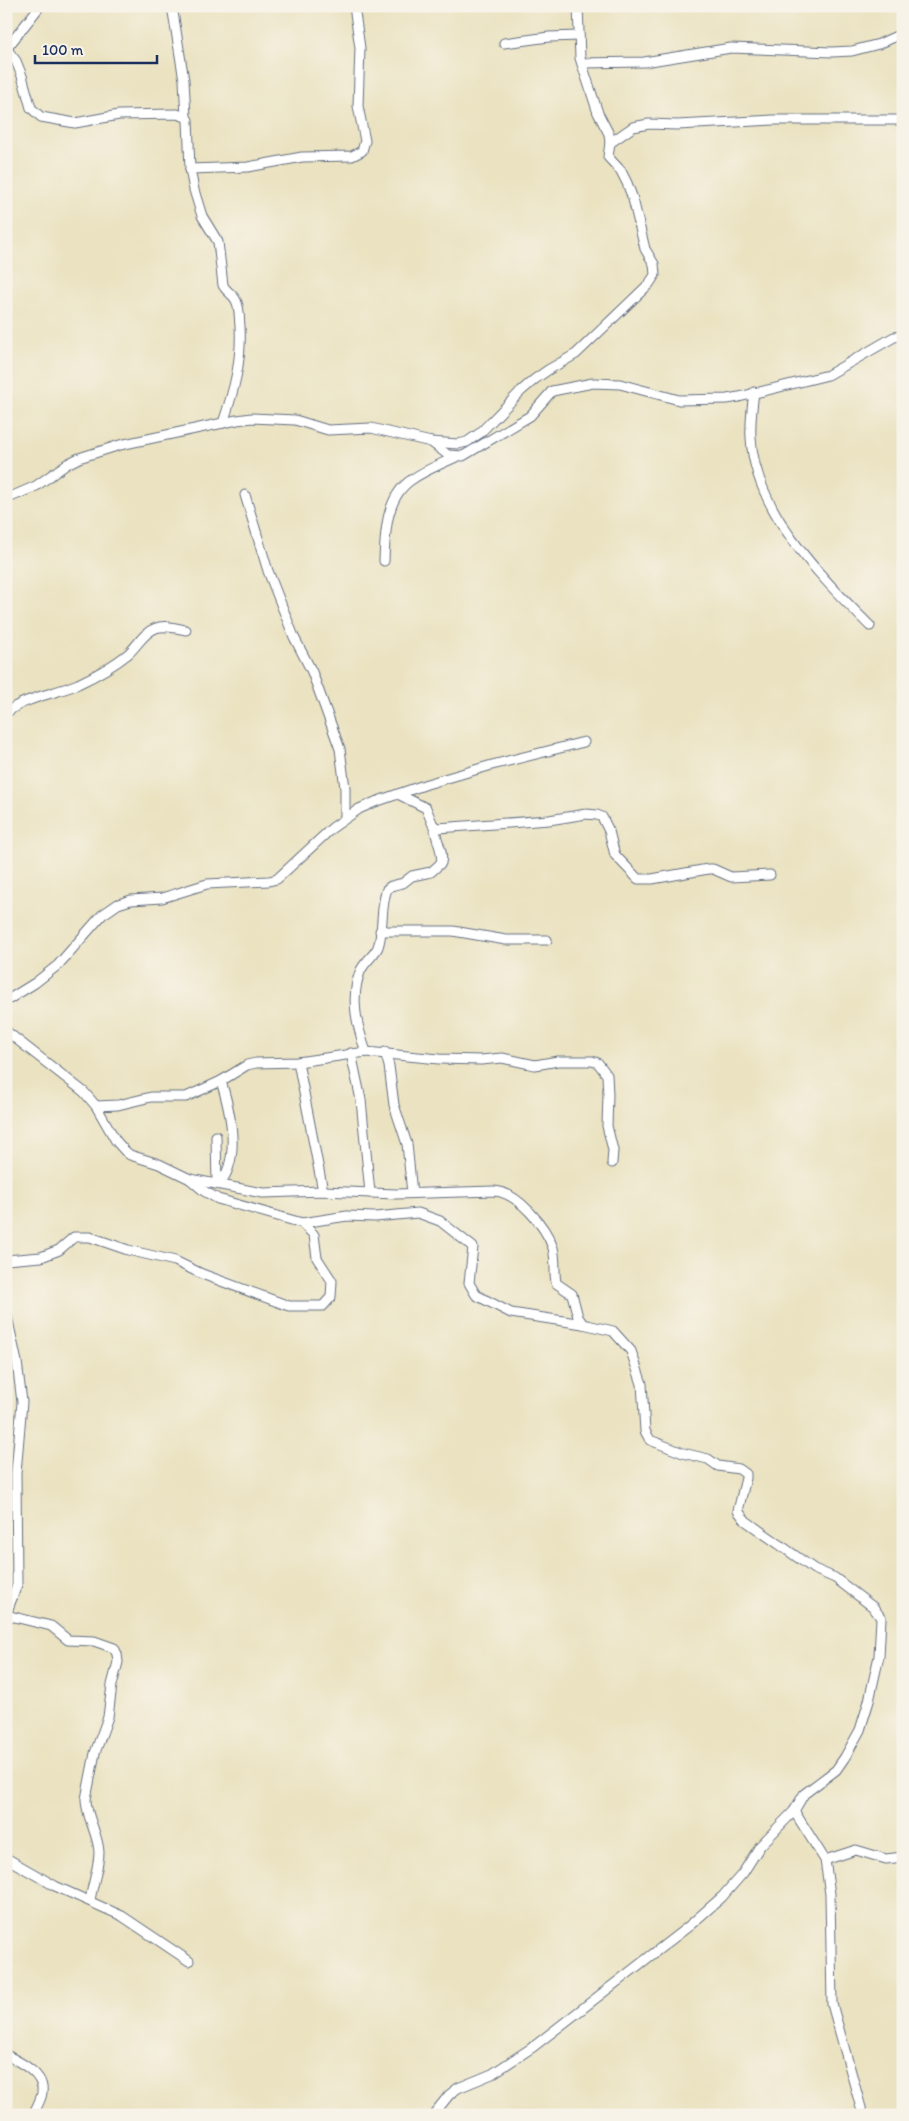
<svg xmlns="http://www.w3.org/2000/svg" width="909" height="2121" font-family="Itim,sans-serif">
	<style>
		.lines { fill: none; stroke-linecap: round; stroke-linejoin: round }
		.street-casing { stroke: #636e80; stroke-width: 11 }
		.street { stroke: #fff; stroke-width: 9 }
	</style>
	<rect width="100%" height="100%" fill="#f7f3e8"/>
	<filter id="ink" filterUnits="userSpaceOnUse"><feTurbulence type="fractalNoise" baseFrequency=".02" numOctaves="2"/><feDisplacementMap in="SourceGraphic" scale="10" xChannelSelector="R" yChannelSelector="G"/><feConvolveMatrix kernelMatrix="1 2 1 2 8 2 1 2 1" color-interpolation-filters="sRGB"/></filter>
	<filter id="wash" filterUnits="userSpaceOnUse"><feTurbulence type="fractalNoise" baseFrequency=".0096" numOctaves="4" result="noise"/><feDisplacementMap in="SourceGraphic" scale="20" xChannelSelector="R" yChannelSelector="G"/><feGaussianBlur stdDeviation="1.12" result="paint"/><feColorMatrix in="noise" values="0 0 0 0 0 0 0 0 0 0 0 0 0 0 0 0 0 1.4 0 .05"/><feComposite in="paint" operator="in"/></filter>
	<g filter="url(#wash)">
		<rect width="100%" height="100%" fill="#eae2c0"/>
	</g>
	<g filter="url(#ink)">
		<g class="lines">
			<defs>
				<g id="street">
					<polyline points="172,6 184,80 186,117"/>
					<polyline points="504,43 549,37 579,36"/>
					<path d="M 6,48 L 16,61 L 22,76 L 31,108 L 41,117 L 75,123 L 119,115 L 177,114 L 186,117 L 188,120 L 190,169 L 194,190 L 202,216 L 218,242 L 223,285 C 226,292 235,295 237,303 C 240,310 239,319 240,326 C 242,361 234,390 223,423"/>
					<polyline points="7,48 40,6"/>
					<polyline points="582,63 644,62 731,48 832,52 852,51 879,44 903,33"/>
					<polyline points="610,143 633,127 649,124 677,125 773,120 903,120"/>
					<polyline points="190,169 248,167 302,157 352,156 362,151 365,141 358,106 360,48 354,6"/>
					<path d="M 754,392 C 752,407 750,423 751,438 C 755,512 821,577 870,626"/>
					<polyline points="431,442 448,455 463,456 530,416 552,391 593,383 620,384 679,400 727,399 739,397 828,375 894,337 903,336"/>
					<polyline points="245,495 268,571 294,637 312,672 340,749 345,788 345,818"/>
					<polyline points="6,499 36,486 67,464 79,458 120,445 237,420 252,418 295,420 328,430 371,428 431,442 458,444 467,442 480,433 521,391 535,379 548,370 576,354 649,284 655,275 654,264 645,249 633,199 627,183 621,171 608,157 610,143 609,134 598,113 580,58 578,6"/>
					<path d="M 384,561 C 385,533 386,497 411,480 C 425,470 441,464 456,457"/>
					<path d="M 6,713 C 25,697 55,694 78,684 C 95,676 113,666 128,654 C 137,646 144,632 156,628 C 165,624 177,629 186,630"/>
					<polyline points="398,794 426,808 433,825 438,828 549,820 586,814 597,815 602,817 609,831 615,855 638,879 652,879 708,869 713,869 731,877 770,875"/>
					<polyline points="380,931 453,931 506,940 547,940"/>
					<polyline points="6,1001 35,983 58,965 102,915 118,904 131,900 162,898 207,884 269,881 277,879 332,828 359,809 375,802 427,784 492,765 584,742"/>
					<path d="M 6,1031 L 84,1092 L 96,1106 L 116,1141 L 125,1151 L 130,1155 L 159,1164 L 190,1179 L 263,1193 L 323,1191 L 396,1194 L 494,1191 C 518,1192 546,1227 553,1248 C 556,1260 554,1271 556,1283 L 572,1294 L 578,1317 L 583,1324 L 613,1331 L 631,1351 L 642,1384 L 645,1431 L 650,1440 L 683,1453 L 708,1459 L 718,1466 L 739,1469 L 746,1474 L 746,1478 L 738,1511 L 746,1521 L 814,1569 L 835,1578 L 873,1607 L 881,1618 L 879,1656 L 869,1701 L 860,1730 L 845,1757 L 836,1770 L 804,1794 L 794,1811 L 760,1846 L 743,1873 L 722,1897 L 689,1926 L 533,2047 L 492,2074 L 458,2088 L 449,2095 L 433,2115"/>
					<path d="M 366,1052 C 357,1026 350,999 360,972 C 364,962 374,956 378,947 C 384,930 380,907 387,889 L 391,886 L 403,883 L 412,876 L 431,872 L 441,863 C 444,850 435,840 435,827"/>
					<polyline points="385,1052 389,1066 394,1105 407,1144 412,1193"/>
					<polyline points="351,1053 361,1100 370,1193"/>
					<polyline points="298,1062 323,1191"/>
					<polyline points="96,1106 118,1105 151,1097 186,1097 221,1081 247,1065 256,1063 298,1062 366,1052 439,1059 481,1060 502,1058 535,1065 558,1061 592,1061 598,1063 607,1075 608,1095 607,1126 613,1150 612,1163"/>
					<polyline points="216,1136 217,1184"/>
					<polyline points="190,1179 204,1191 218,1199 302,1223 347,1216 375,1217 418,1213 440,1221 473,1247 469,1283 476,1295 511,1313 583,1324"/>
					<path d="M 219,1184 C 242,1159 230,1110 221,1081"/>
					<polyline points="6,1260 41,1257 59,1250 74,1237 90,1237 128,1250 175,1261 202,1274 289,1306 323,1306 331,1297 332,1281 317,1258 314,1235 302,1223"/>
					<polyline points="6,1312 17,1362 22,1402 16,1473 17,1585 6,1614"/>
					<polyline points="6,1364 12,1343"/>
					<path d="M 6,1615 L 51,1626 L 68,1640 L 94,1641 L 114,1648 L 117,1654 L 118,1662 L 112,1685 L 108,1717 L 95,1753 L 86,1799 C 86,1817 98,1833 99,1852 C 99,1868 92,1885 90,1901"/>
					<polyline points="794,1811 825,1860 830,1894 832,2004 863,2115"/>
					<polyline points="6,1858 55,1886 122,1916 189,1961"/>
					<polyline points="825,1860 856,1850 886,1859 903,1857"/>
					<path d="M 6,2055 C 20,2062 45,2074 42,2093 C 41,2100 36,2108 33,2115"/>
				</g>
			</defs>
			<use href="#street" class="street-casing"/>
			<use href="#street" class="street"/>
		</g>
	</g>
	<rect width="909" height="2121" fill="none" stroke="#f7f3e8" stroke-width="25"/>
	<path d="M35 55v8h122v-8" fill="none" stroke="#1b2f5e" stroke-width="2.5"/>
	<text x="42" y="55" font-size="15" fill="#1b2f5e" stroke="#f7f3e8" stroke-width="4" paint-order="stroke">100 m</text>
</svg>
